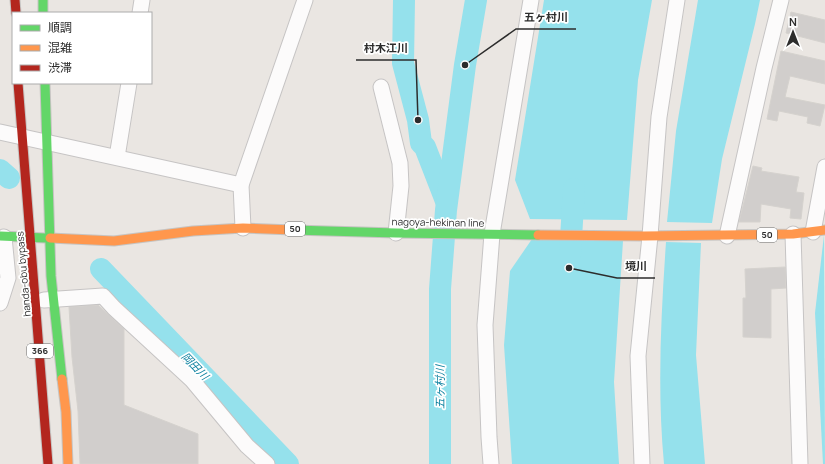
<svg xmlns="http://www.w3.org/2000/svg" width="825" height="464" font-family="Manrope,'Noto Sans JP',sans-serif">
	<style>
		.water { fill: #95e1ec }
		.lines { fill: none; stroke-linecap: round; stroke-linejoin: round }
		.river { stroke: #95e1ec; stroke-width: 22 }
		.building { fill: #d1cecc; stroke: #d5d2ce }
		.street-casing { stroke: #c6c4c4; stroke-width: 17 }
		.fast-casing { stroke: #c6c4c2; stroke-width: 11 }
		.slow-casing { stroke: #c6c4c2; stroke-width: 11 }
		.jam-casing { stroke: #c6c4c2; stroke-width: 11 }
		.street { stroke: #fcfbfb; stroke-width: 15 }
		.fast { stroke: #63d668; stroke-width: 9 }
		.slow { stroke: #ff974d; stroke-width: 9 }
		.jam { stroke: #b3261e; stroke-width: 9 }
		.labels { text-anchor: middle; stroke-width: 3.5; stroke-linejoin: round; paint-order: stroke }
		.shield { fill: #fff; stroke: #6b6b6b; stroke-width: 1 }
		.shield-label { font-size: 9px; font-weight: bold; fill: #2c2c2c }
		.street-label { font-size: 10px; fill: #2c2c2c; stroke: #fff }
		.water-label { font-size: 11px; font-style: italic; fill: #0c809f; stroke: #fff }
		.leader { fill: none; stroke: #2c2c2c; stroke-width: 1.5 }
		.callout-dot { fill: #2c2c2c; stroke: #fff; stroke-width: 1.5 }
		.callout-label { font-size: 11px; text-anchor: middle; font-weight: bold; fill: #2c2c2c; stroke: #fff; stroke-width: 3.5; stroke-linejoin: round; paint-order: stroke }
	</style>
	<rect width="100%" height="100%" fill="#eae6e2"/>
	<g class="water">
		<polygon points="544,0 652,0 638,80 627,220 530,219 515,180"/>
		<polygon points="698,0 760,0 755,24 722,159 712,223 667,222 676,131"/>
		<polygon points="824,235 825,464 823,464 815,313"/>
		<polygon points="532,239 623,241 614,382 619,464 512,464 504,345 510,271"/>
		<path d="M 666,242 L 701,243 L 696,355 L 705,464 L 664,464 C 657,390 661,316 666,242 Z"/>
	</g>
	<g class="lines">
		<g class="river">
			<polyline points="404,0 403,63 418,120 421,143 425,147 446,201"/>
			<polyline points="0,170 9,178"/>
			<polyline points="570,254 574,189"/>
			<polyline points="101,269 288,464"/>
			<polyline points="440,464 440,289 446,210 465,65 476,0"/>
		</g>
	</g>
	<g class="building">
		<polygon points="791,12 825,20 825,43 786,33"/>
		<polygon points="781,51 825,61 825,84 790,76 785,97 825,105 820,126 807,123 808,117 779,111 777,121 767,119"/>
		<polygon points="753,166 762,168 761,171 799,177 796,192 804,193 801,219 790,218 791,209 761,204 760,222 739,222"/>
		<polygon points="785,267 786,288 771,289 771,338 743,337 743,298 746,298 745,269"/>
		<polygon points="98,305 124,329 124,405 198,434 198,464 80,464 78,411 72,357 69,307"/>
	</g>
	<g class="lines">
		<defs>
			<g id="street">
				<polyline points="140,13 142,0"/>
				<polyline points="381,87 400,163 401,186 396,233"/>
				<polyline points="0,132 241,185"/>
				<polyline points="117,157 129,83"/>
				<polyline points="243,228 241,185 305,0"/>
				<polyline points="813,232 825,167"/>
				<polyline points="793,234 800,464"/>
				<polyline points="727,236 764,68 781,0"/>
				<polyline points="44,300 103,296 114,308 192,380 247,446 267,464"/>
				<polyline points="0,303 8,278 4,237"/>
				<polyline points="491,464 489,437 485,325 492,234 531,0"/>
				<polyline points="642,464 638,356 650,236 659,117 677,0"/>
			</g>
			<g id="fast">
				<polyline points="43,0 43,13"/>
				<polyline points="45,83 51,276 62,379"/>
				<polyline points="293,230 396,233 538,235"/>
				<polyline points="0,236 45,238"/>
			</g>
			<g id="slow">
				<polyline points="538,235 644,236 793,234 825,230"/>
				<polyline points="50,238 114,241 193,231 243,228 293,230"/>
				<polyline points="62,379 66,412 68,464"/>
			</g>
			<g id="jam">
				<polyline points="15,0 16,13"/>
				<polyline points="18,83 48,464"/>
			</g>
		</defs>
		<use href="#street" class="street-casing"/>
		<use href="#fast" class="fast-casing"/>
		<use href="#slow" class="slow-casing"/>
		<use href="#jam" class="jam-casing"/>
		<use href="#street" class="street"/>
		<use href="#fast" class="fast"/>
		<use href="#slow" class="slow"/>
		<use href="#jam" class="jam"/>
	</g>
	<g class="labels">
		<g class="shield">
			<rect x="285" y="222" width="20" height="14" rx="3"/>
			<rect x="757" y="228" width="20" height="14" rx="3"/>
			<rect x="27" y="344" width="26" height="14" rx="3"/>
		</g>
		<g class="shield-label">
			<text x="295" y="232">50</text>
			<text x="767" y="238">50</text>
			<text x="40" y="354">366</text>
		</g>
		<g class="street-label">
			<text transform="translate(438 222) rotate(1)" y="4">nagoya-hekinan line</text>
			<text transform="translate(23 274) rotate(-95)" y="4">handa-obu bypass</text>
		</g>
		<g class="water-label">
			<text transform="translate(195 366) rotate(46)" y="4">岡田川</text>
			<text transform="translate(440 387) rotate(-90)" y="4">五ヶ村川</text>
		</g>
	</g>
	<path class="leader" d="M465 65L516 29H576M418 120L416 60H356M569 268L617 278H655"/>
	<g class="callout-dot">
		<circle cx="465" cy="65" r="4"/>
		<circle cx="418" cy="120" r="4"/>
		<circle cx="569" cy="268" r="4"/>
	</g>
	<g class="callout-label">
		<text x="546" y="21">五ヶ村川</text>
		<text x="386" y="52">村木江川</text>
		<text x="636" y="270">境川</text>
	</g>
	<rect x="12" y="12" width="140" height="72" fill="#ffffff" stroke="#ababab"/>
	<rect x="20" y="25" width="20" height="6" fill="#63d668" stroke="#ababab"/>
	<text x="48" y="32" font-size="12" fill="#2c2c2c">順調</text>
	<rect x="20" y="45" width="20" height="6" fill="#ff974d" stroke="#ababab"/>
	<text x="48" y="52" font-size="12" fill="#2c2c2c">混雑</text>
	<rect x="20" y="65" width="20" height="6" fill="#b3261e" stroke="#ababab"/>
	<text x="48" y="72" font-size="12" fill="#2c2c2c">渋滞</text>
	<g transform="translate(793 32)" stroke="#ffffff" stroke-width="3" paint-order="stroke">
	<path d="M0-3L7 15L0 10L-7 15Z" fill="#2c2c2c"/>
	<text y="-6" font-size="11" font-weight="bold" text-anchor="middle" fill="#2c2c2c">N</text>
	</g>
</svg>
